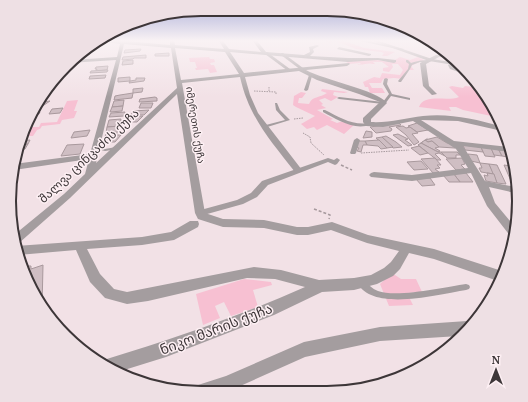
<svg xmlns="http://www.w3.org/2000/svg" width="528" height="402" font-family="'PT Serif','Noto Sans Georgian',serif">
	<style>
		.green { fill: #f7c0d2 }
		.building { fill: #cfbec3; stroke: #a9999d }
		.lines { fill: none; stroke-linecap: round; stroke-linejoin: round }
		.path-far1 { stroke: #a6999d; stroke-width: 1; stroke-dasharray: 1.5 1; stroke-linecap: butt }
		.path { stroke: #a6999d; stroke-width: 1.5; stroke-dasharray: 3 2; stroke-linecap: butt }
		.service { fill: #a49d9f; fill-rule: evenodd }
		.pedestrian { fill: #a49d9f; fill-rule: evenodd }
		.minor { fill: #a49d9f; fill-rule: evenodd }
		.tertiary { fill: #a49d9f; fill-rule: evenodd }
		.labels { text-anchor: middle; stroke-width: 3; stroke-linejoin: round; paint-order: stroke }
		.far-street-label { font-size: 10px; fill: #3d3638; stroke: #fdeff3 }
		.street-label { font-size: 12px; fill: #3d3638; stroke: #fdeff3 }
		.near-street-label { font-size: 14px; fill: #3d3638; stroke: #fdeff3 }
		.rim { fill: none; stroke: #3d3638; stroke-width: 2 }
	</style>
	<rect width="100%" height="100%" fill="#f2e1e6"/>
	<g class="green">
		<polygon points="324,41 345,41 364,48 395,52 387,56 382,56 384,53 381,52 356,49 341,43 334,42 330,43"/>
		<polygon points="209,57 210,59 214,59 215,62 210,63 211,65 214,65 217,72 210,73 208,69 196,70 195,68 197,68 195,62 190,62 189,58"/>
		<path d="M 400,57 L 410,60 L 418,57 L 424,60 L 411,66 L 414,70 L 409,70 L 403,79 L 394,78 L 383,79 L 381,83 L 369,83 L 372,88 L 382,88 L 385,93 L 370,93 L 368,87 L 365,87 L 363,82 L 374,77 L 380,78 L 382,73 L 400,75 L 403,70 L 398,64 L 392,64 L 393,67 L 389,72 L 383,71 L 383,68 L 389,67 L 382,62 L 373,62 L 375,64 L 373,64 C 368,62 362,66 357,64 L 361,64 L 360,63 L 349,64 L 344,60 L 378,60 L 395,62 L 396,61 L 395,60 Z"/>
		<path d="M 452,86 L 463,88 L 465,86 L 474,87 L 472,89 L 487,95 L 496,117 L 463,110 L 456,107 L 449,107 L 451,111 L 419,107 C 424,93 447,102 459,97 L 449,87 Z"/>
		<path d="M 322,89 L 348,92 L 344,93 L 334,92 L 333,95 L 338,97 L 331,101 L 325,98 L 319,100 L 323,104 L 321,105 L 326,108 L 317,110 L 333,119 L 330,120 L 337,123 L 343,121 L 354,125 L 344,134 L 327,125 L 317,130 L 314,127 L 307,129 L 301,124 L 315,116 L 296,107 L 293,105 L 294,96 L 301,92 L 306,93 L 302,98 L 299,98 L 298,103 L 309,104 C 312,96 320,98 327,93 L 321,91 Z"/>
		<polygon points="78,100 74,111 77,111 74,118 62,120 60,124 42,126 40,129 37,130 33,136 27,136 32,127 39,127 41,123 57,122 67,101"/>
		<polygon points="392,273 401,279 416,279 422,292 407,293 413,305 389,306 380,284"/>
		<polygon points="244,279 271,282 272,285 253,290 258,307 231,316 224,302 215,306 220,318 203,325 196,294"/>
	</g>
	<g class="building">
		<polygon points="141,49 140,51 124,53 125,50"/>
		<polygon points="169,53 169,56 155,56 155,54"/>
		<polygon points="146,55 146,58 134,58 133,59 122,60 123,57"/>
		<polygon points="133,60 133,64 122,65 123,61"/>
		<polygon points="108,66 107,70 96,71 97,69 95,69 96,67"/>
		<polygon points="107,70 108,70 107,72 90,73 91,71"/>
		<polygon points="106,75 105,78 89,79 90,76"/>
		<polygon points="130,77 130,81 118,82 118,78"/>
		<polygon points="136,78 145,78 144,81 129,83 130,81 136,80"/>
		<polygon points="143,88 142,92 133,93 133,89"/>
		<polygon points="133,93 132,98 114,100 115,96 120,95"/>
		<polygon points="155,97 157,98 157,101 139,102 140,99"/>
		<polygon points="124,100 123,106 112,107 114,101"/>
		<polygon points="50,101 44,105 34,106 37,103"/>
		<polygon points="141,103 153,103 151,108 139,108"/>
		<polygon points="123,106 122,111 110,112 112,107"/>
		<polygon points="40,108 38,112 40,112 39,114 31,115 33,109"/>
		<polygon points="63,108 60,113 49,114 52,109"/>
		<polygon points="149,110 144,115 131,115 133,111"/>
		<polygon points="125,112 124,116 109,117 111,113"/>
		<polygon points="143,116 137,122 129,122 131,117"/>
		<polygon points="121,119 120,126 107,127 109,120"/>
		<polygon points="399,123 401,125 389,127 392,129 391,131 376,133 370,127"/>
		<polygon points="417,123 428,130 417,132 408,126"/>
		<polygon points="120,126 118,132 106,133 107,127"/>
		<polygon points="403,126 406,128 410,127 418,133 412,134 419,142 414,145 406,135 396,127"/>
		<polygon points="90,130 87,136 71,138 74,132"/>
		<polygon points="366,131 372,132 372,137 363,138"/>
		<polygon points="117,133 116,135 121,135 115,142 103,142 106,134"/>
		<polygon points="398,134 408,139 405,140 412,145 408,146 393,135"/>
		<polygon points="386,136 396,142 402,147 393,148 382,137"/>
		<polygon points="382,137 393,147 387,148 376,138"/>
		<polygon points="437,137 447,143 452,143 455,148 439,147 432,141 428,142 425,140"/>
		<polygon points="30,140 28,144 18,146 20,141"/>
		<polygon points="379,140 387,148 381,149 378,146 367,145 365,141"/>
		<polygon points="425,140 428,142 432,141 439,147 435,148 440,151 438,152 421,143"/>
		<polygon points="358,141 365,141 367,145 363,145 361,152 357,151 359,148 355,147"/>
		<polygon points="421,143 438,152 441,152 445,156 439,153 435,154 441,160 437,160 418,145"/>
		<polygon points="28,144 25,149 16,151 18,146"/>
		<polygon points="84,144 80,154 61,156 67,145"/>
		<polygon points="463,145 481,147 483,152 465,150"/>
		<polygon points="419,146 428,153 420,155 411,148"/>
		<polygon points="481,147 491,148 495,157 485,156"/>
		<polygon points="491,148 499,150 502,156 494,155"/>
		<polygon points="499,150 510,151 513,158 502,156"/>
		<polygon points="441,152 457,152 460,155 456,155 456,158 447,158"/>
		<polygon points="468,154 477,155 480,163 471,161"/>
		<polygon points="435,158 441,165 437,165 440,168 435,169 439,172 433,173 421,159"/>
		<polygon points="462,158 465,164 461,165 465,169 456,170 446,159"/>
		<polygon points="421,161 428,169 414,170 407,162"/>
		<polygon points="480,163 489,164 494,174 481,172 479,168 482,168"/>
		<polygon points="489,164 497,165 506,184 497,183"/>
		<polygon points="504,165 511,166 515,175 515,181 511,181"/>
		<polygon points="453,173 466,173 473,182 460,182"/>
		<polygon points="453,173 460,182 449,182 443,175"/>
		<polygon points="487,173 494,174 497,183 486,181 484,175 488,176"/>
		<polygon points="430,178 435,185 422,186 416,179"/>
		<polygon points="43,265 42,308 21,266 31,266 31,269"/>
	</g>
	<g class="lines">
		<g class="path-far1">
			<polyline points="269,87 269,92"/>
			<polyline points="254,91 276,92 276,95"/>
			<polyline points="294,119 303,118"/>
			<polyline points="303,133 310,137 311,143 324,155"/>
			<polyline points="418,145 428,138"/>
			<polyline points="361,153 409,150"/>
		</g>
		<g class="path">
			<polyline points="341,165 352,170"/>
			<polyline points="314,209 330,215 329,219"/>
		</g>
		<g class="service">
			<polygon points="439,48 441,48 446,53 444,56 442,55 443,53 439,50"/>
			<polygon points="265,52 267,52 290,69 290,71 288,71 265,54"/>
			<polygon points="281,53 283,53 303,68 303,70 301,70 281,55"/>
			<path d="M 406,60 L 408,60 L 411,63 C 417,61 423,59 429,61 L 428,62 L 420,62 L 412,65 L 410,69 L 401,82 L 399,82 L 398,81 L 408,69 L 409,64 L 406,62 Z"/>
			<polygon points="309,75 312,76 308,90 306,91 304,90"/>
			<polygon points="386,78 388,79 387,84 392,94 410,98 410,100 391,96 385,104 383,104 339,99 337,98 339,97 383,102 389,94 383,84 384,79"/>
			<polygon points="275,103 277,103 280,110 290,120 264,128 262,128 262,126 285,120 276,110"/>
			<path d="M 323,110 L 325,110 C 339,117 353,126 369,123 L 371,124 C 356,132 336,119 323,112 Z"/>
			<polygon points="93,146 95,146 105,149 116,147 118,148 118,149 105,151 93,148"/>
			<path d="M 362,281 C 368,283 372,289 378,291 C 397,298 445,287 466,284 L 469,285 L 470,287 L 469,289 L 466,290 C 440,294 374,312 358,284 L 359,282 Z"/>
		</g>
		<g class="pedestrian">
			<polygon points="357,138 360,140 356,153 355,154 351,154 350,153 354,140"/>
			<polygon points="328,158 334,160 337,158 340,160 337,164 335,165 328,162 268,185 257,197 243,204 200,216 196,213 197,211 237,200 251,193 262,181"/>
		</g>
		<g class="minor">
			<path d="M 99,41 L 125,41 L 170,45 L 170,41 L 174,41 L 175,45 L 224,49 L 219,41 L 223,41 L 229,49 L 261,52 L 253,41 L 257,41 L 266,52 L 304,55 L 310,52 L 309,47 L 317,45 L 319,46 L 313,49 L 314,52 L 310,56 L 348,58 L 378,58 L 396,60 L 396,62 L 394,63 L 378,60 L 348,62 L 230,52 L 244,73 L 349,63 L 350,64 L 347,66 L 306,70 C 324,80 377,90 387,103 L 371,119 L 371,122 C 389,123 406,118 423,116 C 449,113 475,119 500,126 L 502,131 L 458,121 L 421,120 L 454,141 L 509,147 L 511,152 L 463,146 L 485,181 L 515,187 L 515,193 L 489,187 L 495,203 L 515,227 L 515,238 L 511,237 L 487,206 L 471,173 L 412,181 L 371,177 L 369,175 L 371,173 L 374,172 L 412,175 L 468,168 L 456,149 L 413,121 L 383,127 L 366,126 L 363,122 L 363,118 L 380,102 L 359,94 L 317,80 L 299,71 L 245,77 L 250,95 L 258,113 L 302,170 L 298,173 L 295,172 C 270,140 249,117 240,77 L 182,83 L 205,213 L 223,219 L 264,220 L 297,227 L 308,227 L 332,222 L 368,235 L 434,249 L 502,271 L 498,281 L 434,259 L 409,253 L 400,269 L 393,276 L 377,284 L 354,290 L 322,292 L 274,315 L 166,357 L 121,371 L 103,364 L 104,360 L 110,358 C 176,338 242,315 305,287 L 275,279 L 247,278 L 148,301 L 127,304 L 105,298 L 90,282 L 76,250 L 18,255 L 16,246 L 142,237 L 171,232 L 190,221 L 198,221 L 199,224 L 198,227 L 174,240 L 142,245 L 87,249 L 100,274 L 114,289 L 127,292 L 254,267 L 281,270 L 319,280 L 354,278 L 371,275 L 384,268 L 391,262 L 399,251 L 367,243 L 331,230 L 308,235 L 297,235 L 264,228 L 223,227 L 198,219 L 195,213 L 177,94 L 70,198 L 19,243 L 15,244 L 14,235 L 64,194 L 85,174 L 89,159 L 14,170 L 14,164 L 90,154 L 116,60 L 68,63 L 72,60 L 117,57 L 120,44 ZM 124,44 L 171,48 L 177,88 L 96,163 ZM 175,48 L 225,52 L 239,74 L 181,80 Z"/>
			<polygon points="360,41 369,41 404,49 402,50"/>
			<polygon points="339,47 371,54 371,55 369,56 337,49"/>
			<polygon points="449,54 451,56 439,57 426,64 429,86 437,94 432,95 423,86 420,63 436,55"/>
			<polygon points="452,63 456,63 454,67 465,71 470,76 450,69 448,65"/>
			<polygon points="467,321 472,323 459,336 380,341 305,357 229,391 196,391 198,385 226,376 304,342 380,327"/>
		</g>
		<polygon class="tertiary" points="373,41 379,41 432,59 457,63 460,66 429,61"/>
	</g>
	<linearGradient id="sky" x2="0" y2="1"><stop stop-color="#abaed8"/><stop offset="0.42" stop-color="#f9f2f4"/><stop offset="1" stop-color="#f9f2f4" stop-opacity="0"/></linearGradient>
	<rect width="528" height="97" fill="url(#sky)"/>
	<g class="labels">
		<g class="far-street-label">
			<text transform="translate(196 125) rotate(81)" y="4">იმერეთის ქუჩა</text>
		</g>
		<g class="street-label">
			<text transform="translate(89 156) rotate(-43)" y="4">შალვა ცინცაძის ქუჩა</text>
		</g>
		<g class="near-street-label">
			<text transform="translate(216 329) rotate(-21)" y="5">ნიკო მარის ქუჩა</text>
		</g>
	</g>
	<path d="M0 0H528V402H0ZM201 16H327A185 185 0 0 1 512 201V201A185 185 0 0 1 327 386H201A185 185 0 0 1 16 201V201A185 185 0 0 1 201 16Z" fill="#eee0e4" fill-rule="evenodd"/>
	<path class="rim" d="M201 16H327A185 185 0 0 1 512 201V201A185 185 0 0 1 327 386H201A185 185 0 0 1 16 201V201A185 185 0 0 1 201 16Z"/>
	<g transform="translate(496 370)" stroke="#fdeff3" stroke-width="3" paint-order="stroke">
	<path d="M0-3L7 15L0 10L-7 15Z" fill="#3d3638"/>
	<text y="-6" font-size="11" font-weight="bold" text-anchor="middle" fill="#3d3638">N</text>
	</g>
</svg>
